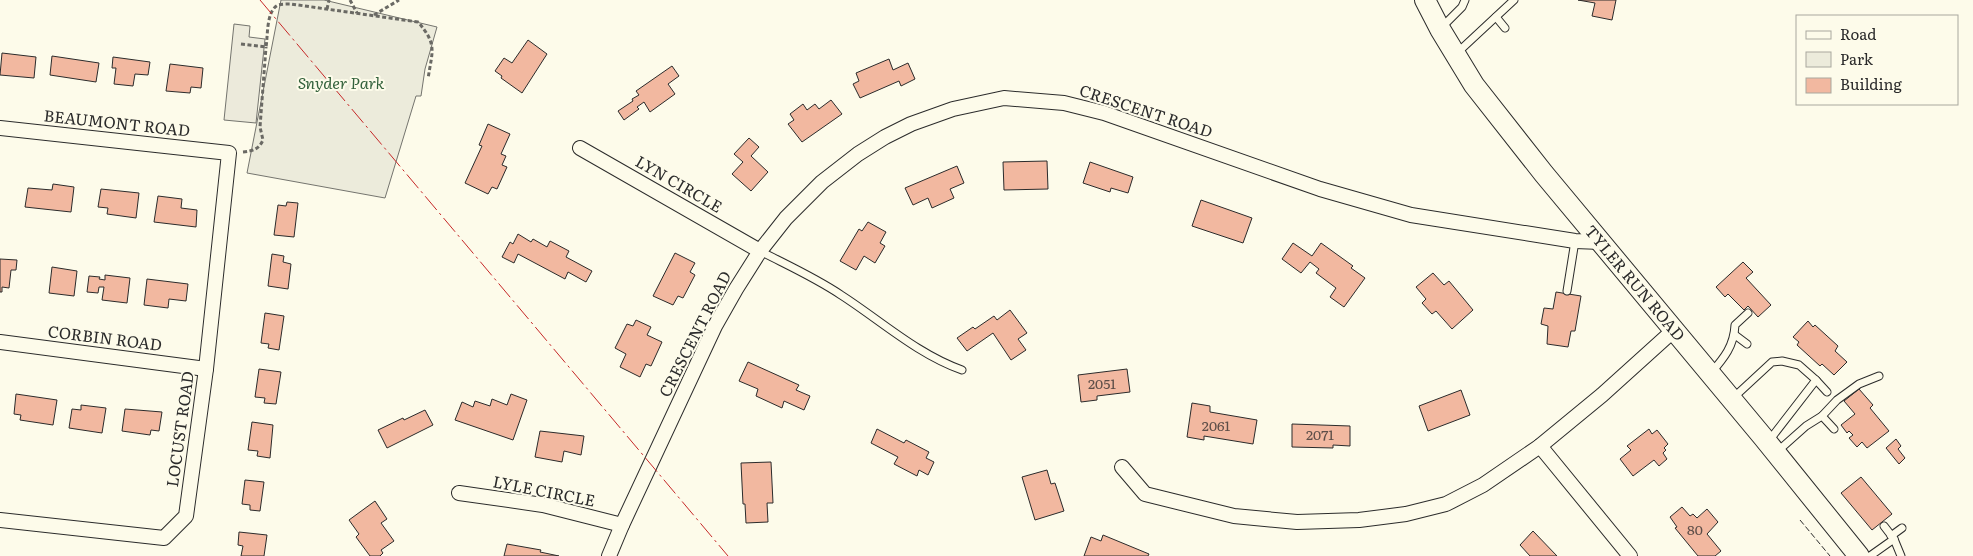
<svg xmlns="http://www.w3.org/2000/svg" width="1973" height="556" font-family="Literata,serif">
	<style>
		.green { fill: #ecebdb; stroke: #74746e }
		.parking { fill: #eceadb; stroke: #74746e }
		.building { fill: #f2b8a0; stroke: #2b2b2b }
		.lines { fill: none; stroke-linecap: round; stroke-linejoin: round }
		.lane-casing { stroke: #2b2b2b; stroke-width: 9 }
		.street-casing { stroke: #2b2b2b; stroke-width: 16 }
		.secondary-casing { stroke: #2b2b2b; stroke-width: 22 }
		.path { stroke: #6a6964; stroke-width: 3; stroke-dasharray: 4 2.5; stroke-linecap: butt }
		.lane { stroke: #fdfbea; stroke-width: 7 }
		.street { stroke: #fdfbea; stroke-width: 14 }
		.secondary { stroke: #fdfbea; stroke-width: 20 }
		.fence { stroke: #2b2b2b; stroke-width: 1; stroke-dasharray: 6 2.5; stroke-linecap: butt }
		.power { stroke: #c62828; stroke-width: 1; stroke-dasharray: 18 4 2.5 4; stroke-linecap: butt }
		.labels { text-anchor: middle; stroke-width: 4; stroke-linejoin: round; paint-order: stroke }
		.number-label { font-size: 14px; fill: #5d4e48 }
		.park-label { font-size: 16px; font-style: italic; fill: #34623c; stroke: #fdfbea }
		.street-label { font-size: 16px; fill: #2b2b2b; stroke: #fdfbea }
	</style>
	<rect width="100%" height="100%" fill="#fdfbea"/>
	<polygon class="green" points="281,0 324,0 437,27 425,69 421,96 416,96 385,198 247,173"/>
	<polygon class="parking" points="234,24 250,26 249,37 265,39 256,123 224,120"/>
	<g class="building">
		<polygon points="1578,0 1616,0 1612,20 1592,16 1595,3"/>
		<polygon points="528,40 547,54 522,93 501,78 502,76 495,71 504,58 512,63"/>
		<polygon points="2,53 36,57 34,78 0,75"/>
		<polygon points="52,56 99,63 96,82 50,75"/>
		<polygon points="113,57 150,62 148,75 135,74 133,86 114,84 116,68 112,68"/>
		<polygon points="889,59 893,70 908,63 915,79 901,86 899,81 860,98 853,84 859,81 856,73"/>
		<polygon points="170,64 203,68 201,88 191,87 190,93 166,91"/>
		<polygon points="672,66 679,76 668,84 675,94 650,112 644,102 637,107 639,109 624,120 618,111 633,101 632,99 639,95 636,91"/>
		<polygon points="831,100 842,114 802,142 788,124 794,120 790,114 803,104 807,110 815,104 819,109"/>
		<polygon points="488,124 510,134 501,154 506,156 502,165 507,167 497,189 492,187 488,194 465,183 482,146 479,145"/>
		<polygon points="749,138 759,147 751,156 768,172 751,191 732,174 743,162 734,154"/>
		<polygon points="1047,161 1048,189 1004,190 1003,162"/>
		<polygon points="1090,162 1133,177 1128,193 1111,188 1110,192 1083,183"/>
		<polygon points="957,166 964,183 950,189 954,198 932,208 928,198 913,205 905,188"/>
		<polygon points="53,184 74,187 71,212 25,207 28,188 52,190"/>
		<polygon points="101,189 139,193 136,218 107,214 108,208 98,207"/>
		<polygon points="158,196 182,199 181,208 197,210 196,227 154,222"/>
		<polygon points="1201,200 1252,218 1243,243 1192,226"/>
		<polygon points="287,202 298,203 294,237 274,235 278,205 286,206"/>
		<polygon points="868,222 886,232 880,243 885,246 875,263 864,256 856,270 840,261 859,229 862,231"/>
		<polygon points="518,234 531,242 533,239 547,247 550,241 569,251 566,257 592,271 586,282 568,272 565,279 518,254 514,263 502,257 510,242 513,244"/>
		<polygon points="1293,243 1312,256 1321,243 1353,266 1351,268 1365,278 1344,307 1330,297 1336,288 1316,273 1319,269 1310,262 1301,273 1282,259"/>
		<polygon points="675,253 695,263 690,272 695,275 683,298 678,296 673,305 653,296"/>
		<polygon points="272,254 284,256 283,262 291,264 288,289 268,286"/>
		<polygon points="0,259 17,260 16,270 11,270 9,288 2,287 2,292 0,292"/>
		<polygon points="1743,262 1753,272 1746,278 1771,305 1758,317 1748,306 1744,310 1728,294 1725,297 1716,287"/>
		<polygon points="52,267 77,271 74,296 49,293"/>
		<polygon points="1433,273 1444,285 1449,281 1473,310 1452,329 1436,311 1432,314 1422,303 1426,299 1416,287"/>
		<polygon points="105,275 130,278 127,303 102,300 104,287 99,287 98,293 87,292 89,276 100,277 99,279 105,280"/>
		<polygon points="147,279 188,284 186,301 169,299 168,308 144,305"/>
		<polygon points="1556,292 1581,296 1575,331 1571,331 1568,347 1547,344 1548,326 1541,324 1544,308 1553,309"/>
		<polygon points="1010,310 1027,333 1018,339 1026,350 1011,360 993,333 967,351 957,338 973,327 975,329 994,316 997,320"/>
		<polygon points="265,313 284,316 279,350 268,348 269,344 261,343"/>
		<polygon points="636,320 651,327 647,335 662,342 651,366 646,364 640,377 620,367 626,354 615,348 627,324 633,326"/>
		<polygon points="1808,321 1813,327 1815,325 1838,346 1835,351 1847,362 1834,375 1822,364 1820,366 1797,345 1799,342 1793,337"/>
		<polygon points="748,362 799,385 796,390 810,396 804,410 784,401 782,408 756,396 758,389 739,381"/>
		<polygon points="259,369 281,372 276,404 264,403 265,398 255,397"/>
		<polygon points="1127,369 1130,392 1097,396 1097,400 1081,402 1078,375"/>
		<polygon points="1859,389 1873,405 1870,408 1889,431 1867,448 1862,442 1857,447 1849,438 1853,435 1849,431 1847,433 1841,425 1855,414 1844,401"/>
		<polygon points="1461,390 1470,415 1428,431 1419,406"/>
		<polygon points="16,394 57,400 53,425 20,420 21,415 14,414"/>
		<polygon points="511,394 527,400 513,440 455,420 462,402 473,407 475,401 490,406 492,399 507,405"/>
		<polygon points="1192,403 1210,406 1210,412 1257,420 1253,444 1204,436 1204,440 1187,437"/>
		<polygon points="81,405 106,408 102,433 69,428 72,409 81,410"/>
		<polygon points="125,409 162,412 159,431 151,430 150,435 122,431"/>
		<polygon points="425,410 433,425 387,448 378,430 403,418 404,420"/>
		<polygon points="252,422 273,425 270,458 257,456 258,451 248,450"/>
		<polygon points="1292,424 1350,426 1350,446 1333,445 1333,448 1292,447"/>
		<polygon points="877,429 904,443 906,440 929,452 926,458 934,462 928,475 919,470 917,476 894,464 898,457 871,443"/>
		<polygon points="1649,429 1652,434 1657,430 1668,444 1664,448 1666,450 1663,453 1667,459 1659,466 1654,460 1633,476 1620,459 1631,450 1627,446"/>
		<polygon points="540,431 584,436 581,455 564,451 562,462 535,457"/>
		<polygon points="1896,439 1901,446 1898,449 1905,458 1899,464 1886,448"/>
		<polygon points="771,462 773,503 767,503 768,522 746,523 745,504 743,504 741,463"/>
		<polygon points="1047,470 1051,484 1055,483 1064,511 1035,520 1022,477"/>
		<polygon points="1861,477 1892,514 1872,530 1841,493"/>
		<polygon points="245,480 264,482 260,511 250,510 250,505 242,504"/>
		<polygon points="375,501 387,519 381,523 394,541 381,550 383,553 380,556 370,556 356,537 359,534 349,520"/>
		<polygon points="1682,507 1690,516 1693,514 1697,518 1707,509 1718,522 1707,534 1721,551 1715,556 1698,556 1675,528 1677,527 1670,517"/>
		<polygon points="1533,531 1557,556 1530,556 1520,545"/>
		<polygon points="239,532 267,535 264,556 241,556 243,546 238,545"/>
		<polygon points="1103,535 1149,554 1148,556 1084,556 1091,537 1101,541"/>
		<polygon points="507,544 541,550 540,552 559,556 504,556"/>
	</g>
	<g class="lines">
		<defs>
			<g id="lane">
				<polyline points="1496,17 1505,28"/>
				<polyline points="1442,27 1462,7 1465,0"/>
				<polyline points="1457,53 1514,0"/>
				<path d="M 760,251 C 787,265 816,278 841,295 C 880,320 917,354 962,370"/>
				<polyline points="1567,291 1575,241"/>
				<polyline points="1735,335 1747,344"/>
				<path d="M 1711,373 C 1724,358 1734,346 1735,325 L 1748,313"/>
				<polyline points="1816,380 1827,392"/>
				<polyline points="1732,399 1772,362 1782,361 1799,365 1816,380 1768,442"/>
				<polyline points="1822,416 1834,429"/>
				<polyline points="1778,451 1806,426 1822,416 1837,400 1859,384 1879,376"/>
				<polyline points="1884,526 1894,539"/>
				<polyline points="1891,536 1902,528"/>
				<polyline points="1870,556 1894,539 1901,556"/>
			</g>
			<g id="street">
				<polyline points="0,128 229,153 206,369 186,516 164,538 0,520"/>
				<polyline points="580,148 760,251"/>
				<polyline points="0,342 206,369"/>
				<polyline points="1540,446 1630,556"/>
				<polyline points="1122,467 1145,494 1234,516 1297,522 1359,520 1406,514 1446,504 1483,485 1540,446 1602,395 1674,330"/>
				<polyline points="459,493 543,505 622,525"/>
				<polyline points="609,556 622,525 715,326 736,289 760,251 786,218 822,182 858,154 885,137 911,124 953,109 1004,98 1064,103 1104,113 1320,189 1411,215 1575,241 1601,242"/>
			</g>
			<polyline id="secondary" points="1425,0 1440,29 1474,85 1544,174 1763,437 1859,556"/>
		</defs>
		<use href="#lane" class="lane-casing"/>
		<use href="#street" class="street-casing"/>
		<use href="#secondary" class="secondary-casing"/>
		<g class="path">
			<polyline points="350,0 357,13"/>
			<polyline points="327,9 329,0"/>
			<polyline points="374,15 399,0"/>
			<path d="M 241,44 L 266,47 C 268,36 266,11 278,5 C 282,4 287,4 291,4 L 418,22 C 438,45 432,51 428,79"/>
			<path d="M 243,152 C 253,151 259,149 263,140 L 260,127 L 266,47"/>
		</g>
		<use href="#lane" class="lane"/>
		<use href="#street" class="street"/>
		<use href="#secondary" class="secondary"/>
		<polyline class="fence" points="1800,520 1830,556"/>
		<polyline class="power" points="260,0 728,556"/>
	</g>
	<g class="labels">
		<g class="number-label">
			<text x="1102" y="389">2051</text>
			<text x="1216" y="431">2061</text>
			<text x="1320" y="440">2071</text>
			<text x="1695" y="535">80</text>
		</g>
		<g class="park-label">
			<text x="341" y="89">Snyder Park</text>
		</g>
		<g class="street-label">
			<text transform="translate(1146 111) rotate(18)" y="6">CRESCENT ROAD</text>
			<text transform="translate(117 123) rotate(6)" y="6">BEAUMONT ROAD</text>
			<text transform="translate(679 184) rotate(30)" y="6">LYN CIRCLE</text>
			<text transform="translate(1635 283) rotate(50)" y="6">TYLER RUN ROAD</text>
			<text transform="translate(695 334) rotate(-63)" y="6">CRESCENT ROAD</text>
			<text transform="translate(105 338) rotate(7)" y="6">CORBIN ROAD</text>
			<text transform="translate(180 429) rotate(-82)" y="6">LOCUST ROAD</text>
			<text transform="translate(544 491) rotate(11)" y="6">LYLE CIRCLE</text>
		</g>
	</g>
	<rect x="1796" y="15" width="162" height="90" fill="#fdfbea" stroke="#a9a89e"/>
	<rect x="1806" y="31" width="25" height="8" fill="#fdfbea" stroke="#a9a89e"/>
	<text x="1840" y="40" font-size="15" fill="#2b2b2b">Road</text>
	<rect x="1806" y="52" width="25" height="15" fill="#ecebdb" stroke="#a9a89e"/>
	<text x="1840" y="65" font-size="15" fill="#2b2b2b">Park</text>
	<rect x="1806" y="78" width="25" height="15" fill="#f2b8a0" stroke="#a9a89e"/>
	<text x="1840" y="90" font-size="15" fill="#2b2b2b">Building</text>
</svg>
